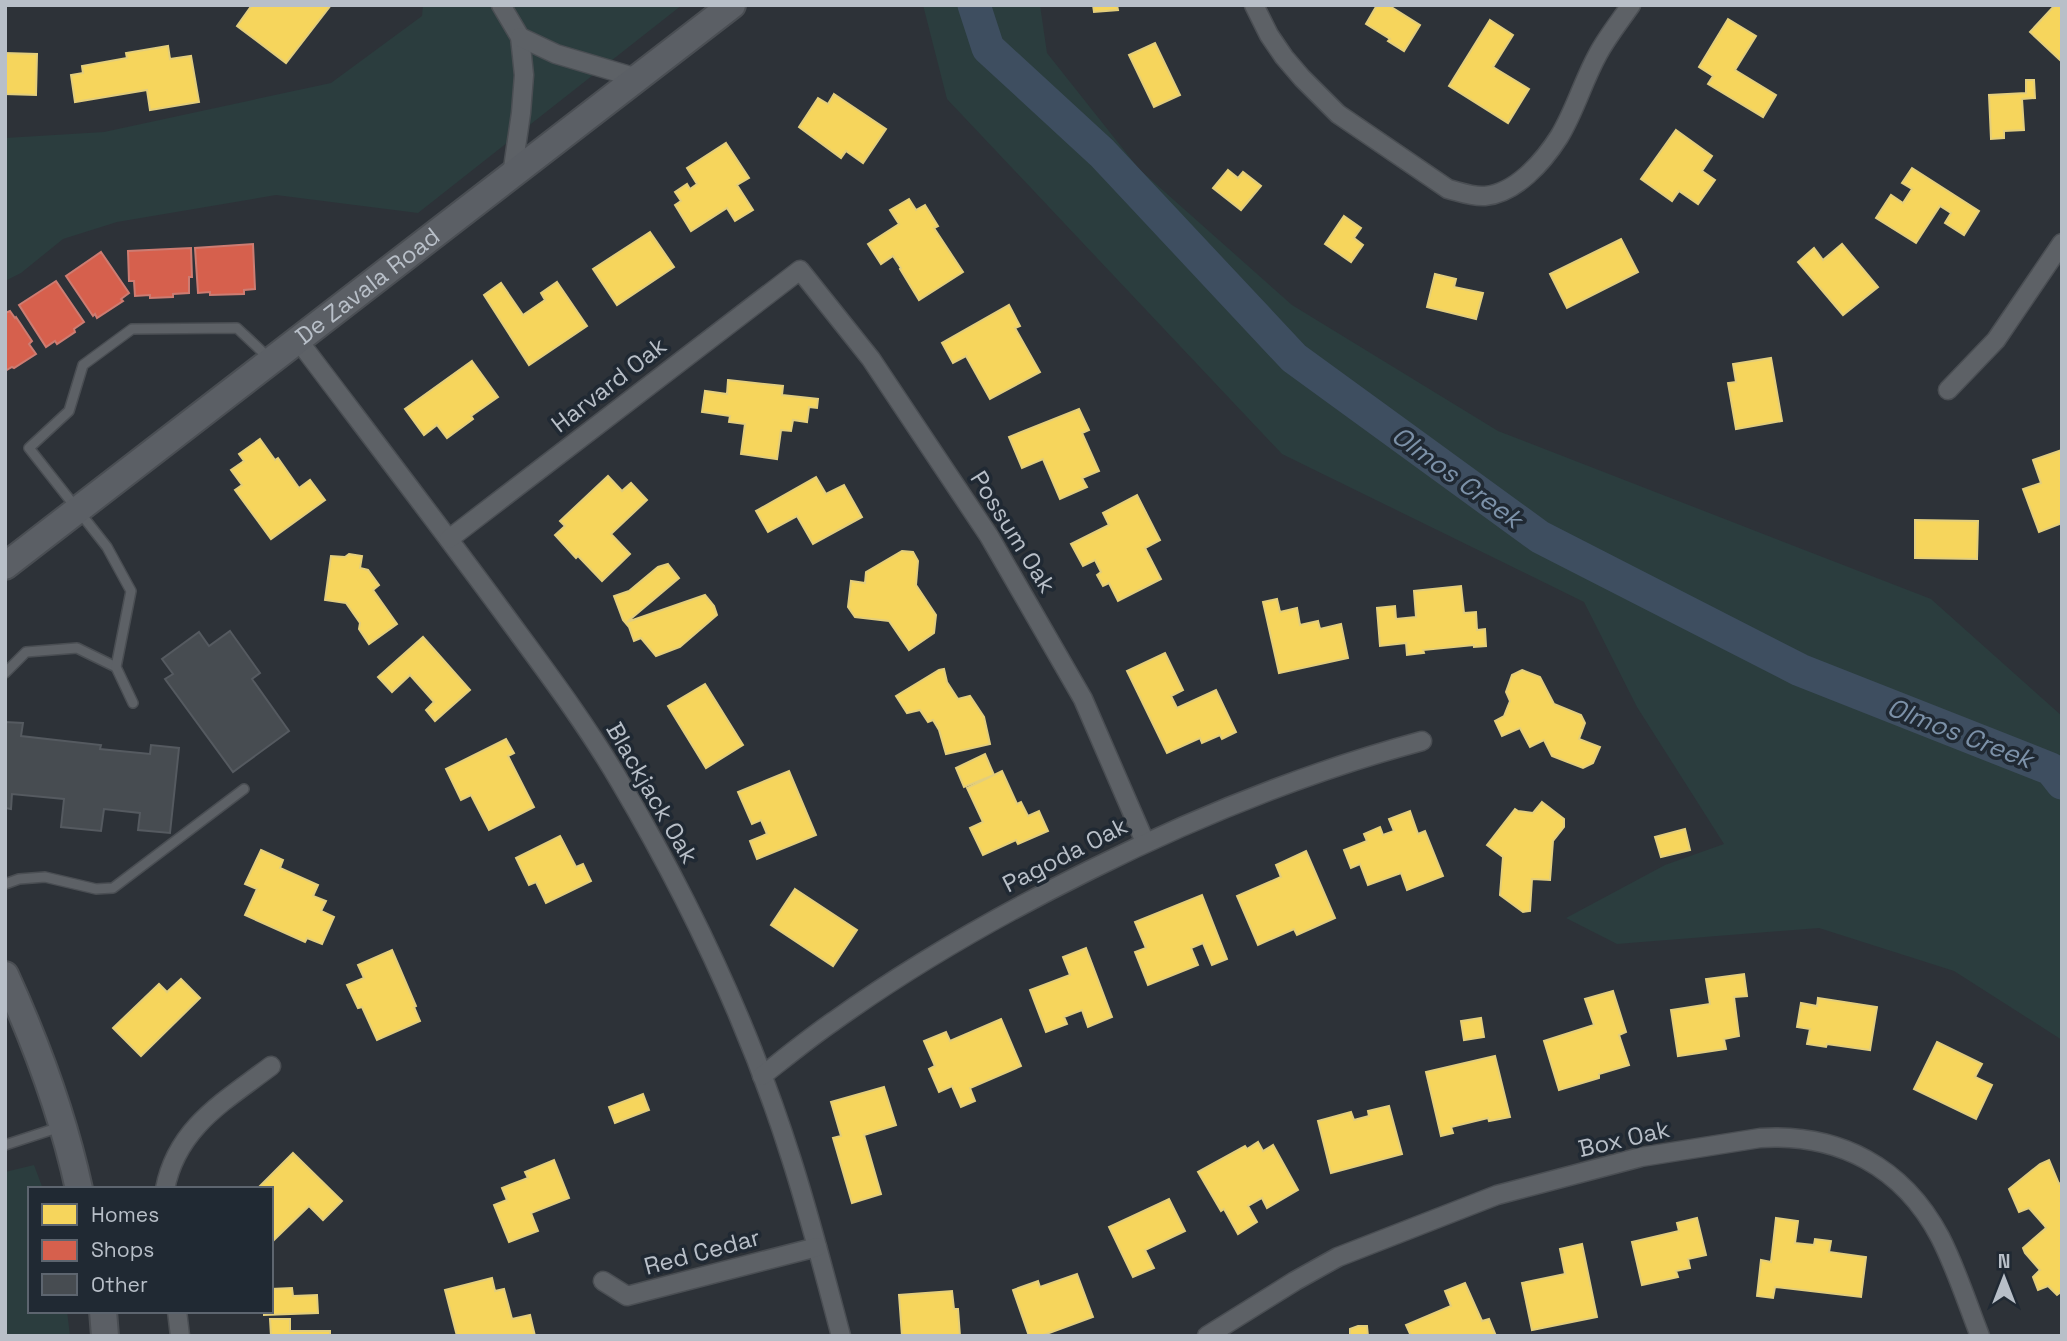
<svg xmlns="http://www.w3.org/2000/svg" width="2067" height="1341" font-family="'Space Grotesk',sans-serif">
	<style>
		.green { fill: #2b3d3e }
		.homes { fill: #f6d55c; stroke: #e3ce7c; stroke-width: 2 }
		.shops { fill: #d6604d; stroke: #cd7c72; stroke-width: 2 }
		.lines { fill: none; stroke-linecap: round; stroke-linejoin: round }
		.river { stroke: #3e4e60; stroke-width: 33 }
		.building { fill: #474c51; stroke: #555a60; stroke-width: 2 }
		.service-casing { stroke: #4a4e53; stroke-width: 12 }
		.minor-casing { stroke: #4a4e53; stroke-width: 21 }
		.secondary-casing { stroke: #4a4e53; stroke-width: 30 }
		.service { stroke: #5d6166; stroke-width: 9 }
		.minor { stroke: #5d6166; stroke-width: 18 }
		.secondary { stroke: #5b5f65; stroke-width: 26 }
		.labels { text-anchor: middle; stroke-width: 7; stroke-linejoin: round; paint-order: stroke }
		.street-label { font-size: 24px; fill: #b8bfc8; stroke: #202933 }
		.water-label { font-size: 26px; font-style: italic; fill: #7c91a8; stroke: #202933 }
	</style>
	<rect width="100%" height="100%" fill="#2d3238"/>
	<g class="green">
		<polygon points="423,5 682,5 418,213 276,195 117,222 63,239 21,273 5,281 5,138 104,132 331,83 422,16"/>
		<polygon points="923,5 1040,5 1047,53 1139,169 1292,305 1498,431 1931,599 2062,716 2062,1040 1954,971 1819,928 1617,944 1566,918 1665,865 1724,844 1637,707 1584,602 1282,454 947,99"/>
		<polygon points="34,1165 43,1189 30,1189 30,1311 67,1311 70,1336 5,1336 5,1172"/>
	</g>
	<g class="homes">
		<polygon points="252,5 331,5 286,63 237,26"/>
		<polygon points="1093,5 1117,5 1118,10 1094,12"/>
		<polygon points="1377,5 1388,5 1420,25 1404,51 1388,41 1390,39 1366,24"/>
		<polygon points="2055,5 2062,5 2062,62 2030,32"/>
		<polygon points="1728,19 1756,36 1735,70 1776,95 1763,117 1708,84 1713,76 1699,67"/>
		<polygon points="1490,20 1513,35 1493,67 1529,89 1508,123 1449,86"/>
		<polygon points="1155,43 1180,95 1154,107 1129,55"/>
		<polygon points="168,46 170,59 191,56 199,102 150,110 147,90 75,102 71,75 83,73 82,66 127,58 126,53"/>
		<polygon points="5,53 37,54 36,95 5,94"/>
		<polygon points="2026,80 2034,80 2035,98 2022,99 2024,130 2004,131 2004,138 1991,139 1989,95 2026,93"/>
		<polygon points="834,94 886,129 863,163 846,151 841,158 799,127 818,98 828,104"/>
		<polygon points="1676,130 1712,156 1702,171 1715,180 1698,204 1679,191 1672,201 1641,179"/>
		<polygon points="726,143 749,178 737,185 753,210 735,221 727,208 691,231 675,205 681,201 675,192 687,184 690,189 697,184 687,168"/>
		<polygon points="1912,168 1979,211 1964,235 1945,223 1951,213 1940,206 1916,243 1876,218 1891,195 1903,203 1912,189 1902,183"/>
		<polygon points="1228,170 1238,178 1243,172 1261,186 1241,210 1213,188"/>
		<polygon points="909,199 916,210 925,205 938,226 934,228 963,272 919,300 900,269 901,268 893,256 881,264 868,244 899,224 890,210"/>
		<polygon points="1344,216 1361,228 1354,238 1363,245 1351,262 1325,244"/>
		<polygon points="650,232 674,267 617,305 593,269"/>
		<polygon points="1621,239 1638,272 1567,308 1550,274"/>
		<polygon points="1842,244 1878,287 1843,315 1798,262 1814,248 1823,260"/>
		<polygon points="1435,274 1456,279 1454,287 1483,293 1476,319 1427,307"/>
		<polygon points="557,282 587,326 529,365 484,295 501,283 523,315 545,300 541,293"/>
		<polygon points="1009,305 1020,326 1015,328 1040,372 990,399 966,356 953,363 942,343"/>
		<polygon points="1771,358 1782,421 1736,429 1728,383 1736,382 1733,364"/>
		<polygon points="472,361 498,397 471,416 473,419 447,438 437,425 424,435 405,409"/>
		<polygon points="728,380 783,386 782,395 818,399 817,408 809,407 807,422 793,420 791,431 781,430 777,459 741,454 745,424 729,422 730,416 702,412 705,391 727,394"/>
		<polygon points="1079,409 1089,430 1082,433 1099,471 1082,478 1087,487 1060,499 1043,459 1022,468 1009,437"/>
		<polygon points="260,439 275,460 278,458 299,488 310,480 325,500 271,539 235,490 242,485 231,470 244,461 239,454"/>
		<polygon points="2062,450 2062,523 2039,532 2023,489 2041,483 2033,460"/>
		<polygon points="608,476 622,491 631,483 647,500 611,534 630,554 602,581 578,556 576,558 555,535 565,526 560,521"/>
		<polygon points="816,477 826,494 844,485 862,517 813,544 797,516 768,532 756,511"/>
		<polygon points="1137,495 1160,540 1145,548 1161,579 1118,601 1109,583 1103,586 1097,575 1101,572 1095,560 1083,566 1071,544 1109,525 1103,513"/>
		<polygon points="1915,520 1978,521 1977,559 1915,558"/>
		<polygon points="902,551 913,552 918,561 916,585 936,615 934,633 909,650 889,621 855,617 848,607 851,581 865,583 866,572"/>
		<polygon points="349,554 362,556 360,568 368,570 379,585 373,590 397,624 369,644 359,629 360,623 346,603 325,600 331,556 345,557"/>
		<polygon points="668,564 679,578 627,622 705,595 714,606 717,615 680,647 656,656 641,638 634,641 629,627 623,620 614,596 629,591 658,567"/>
		<polygon points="1461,586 1464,613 1476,612 1477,630 1485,629 1486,646 1474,647 1474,645 1423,650 1424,653 1407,655 1406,643 1380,646 1377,608 1395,606 1396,619 1416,617 1414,591"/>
		<polygon points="1277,599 1280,612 1297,608 1300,625 1318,621 1320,629 1341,624 1348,658 1279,673 1263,602"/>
		<polygon points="423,637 470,690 435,721 426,710 434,702 410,675 392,692 378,677"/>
		<polygon points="1165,653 1183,690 1171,696 1177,708 1216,690 1236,732 1222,739 1220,735 1202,743 1200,738 1167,753 1127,671"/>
		<polygon points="944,669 947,682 958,699 970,696 984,717 990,744 946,754 939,730 933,720 928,722 920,710 907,713 896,696 939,670"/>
		<polygon points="1522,670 1540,677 1554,704 1581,715 1585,723 1579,739 1600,747 1593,763 1583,768 1552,756 1544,740 1530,747 1520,728 1502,736 1495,721 1504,716 1510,701 1506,692 1512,675"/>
		<polygon points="705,684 743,745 706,768 668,706"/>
		<polygon points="506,739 514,753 508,756 534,807 489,830 471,795 461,800 446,769"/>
		<polygon points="985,754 994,775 964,787 956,768"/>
		<polygon points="789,771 816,835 757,859 750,841 767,834 761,820 752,824 738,792"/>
		<polygon points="1002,771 1017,804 1021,802 1028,816 1039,811 1048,831 1018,844 1016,840 983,855 970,828 983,822 967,788"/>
		<polygon points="1542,802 1564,819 1564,827 1553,841 1550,880 1532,879 1530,911 1523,912 1500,895 1503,857 1487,845 1515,809 1518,811 1533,813"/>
		<polygon points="1410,811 1418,834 1425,831 1443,876 1407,890 1401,873 1368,885 1360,864 1351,868 1344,850 1367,841 1364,834 1380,827 1383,835 1394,831 1389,819"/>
		<polygon points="1685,829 1690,850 1661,857 1655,837"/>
		<polygon points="560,836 576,867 583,864 591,881 546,903 536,882 529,885 516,858"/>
		<polygon points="261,850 283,860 280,868 318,885 313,896 326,901 321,911 334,917 322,944 307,938 305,942 245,915 257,889 245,884"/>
		<polygon points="1306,851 1335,918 1297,935 1294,929 1258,945 1237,896 1281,877 1276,865"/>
		<polygon points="795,889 857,930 833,966 771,925"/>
		<polygon points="1202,895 1227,959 1212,965 1203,943 1191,948 1198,965 1148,985 1135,952 1146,948 1135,922"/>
		<polygon points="1086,948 1112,1017 1088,1027 1082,1010 1064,1017 1067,1024 1046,1032 1030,990 1070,975 1063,957"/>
		<polygon points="392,950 416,1006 414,1007 420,1021 377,1040 362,1007 358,1008 347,985 364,978 358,965"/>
		<polygon points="1744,974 1747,996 1734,997 1739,1036 1724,1039 1726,1049 1678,1056 1671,1010 1710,1004 1706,979"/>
		<polygon points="181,979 200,998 141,1056 113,1028 159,984 167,992"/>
		<polygon points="1613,991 1626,1032 1619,1035 1629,1065 1599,1074 1599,1078 1559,1090 1544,1041 1594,1025 1585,999"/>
		<polygon points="1818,998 1877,1007 1870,1050 1827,1044 1826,1047 1807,1044 1810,1029 1797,1027 1801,1003 1817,1006"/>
		<polygon points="1481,1018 1484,1037 1464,1040 1461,1021"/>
		<polygon points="1001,1019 1021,1066 970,1088 975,1101 961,1107 952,1086 939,1092 929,1069 935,1066 924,1041 946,1032 950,1041"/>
		<polygon points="1937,1042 1982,1064 1975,1077 1992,1085 1976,1119 1914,1089"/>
		<polygon points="1495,1056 1510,1117 1489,1121 1488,1118 1451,1127 1453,1133 1441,1136 1426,1072"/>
		<polygon points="884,1087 896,1125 864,1135 881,1194 852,1203 833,1138 841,1136 831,1102"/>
		<polygon points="643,1094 649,1110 615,1123 609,1107"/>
		<polygon points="1389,1106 1402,1154 1331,1173 1318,1121 1351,1112 1354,1120 1369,1116 1368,1111"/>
		<polygon points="1258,1142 1263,1151 1273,1145 1298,1190 1267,1208 1262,1198 1248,1206 1257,1222 1238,1234 1224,1209 1221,1211 1198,1172 1245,1146 1247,1149"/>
		<polygon points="293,1153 342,1201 323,1220 309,1206 271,1243 271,1189 257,1189"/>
		<polygon points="554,1160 569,1198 531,1213 538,1231 509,1242 494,1205 507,1200 502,1188 528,1178 525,1172"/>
		<polygon points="2049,1160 2059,1184 2062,1182 2062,1291 2057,1295 2048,1286 2038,1290 2033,1277 2040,1270 2025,1253 2023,1248 2046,1228 2044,1225 2029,1208 2019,1212 2009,1189 2040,1164"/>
		<polygon points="1169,1199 1185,1231 1145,1250 1154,1268 1133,1277 1109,1227"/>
		<polygon points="1697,1218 1706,1255 1688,1259 1690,1268 1676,1271 1678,1277 1642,1285 1632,1242 1679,1231 1677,1223"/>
		<polygon points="1776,1218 1798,1221 1795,1243 1814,1245 1815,1239 1831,1241 1829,1252 1866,1257 1861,1297 1775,1287 1773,1298 1757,1296 1761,1260 1771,1262"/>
		<polygon points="1582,1244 1597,1317 1532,1330 1522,1283 1565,1274 1560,1249"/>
		<polygon points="1077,1274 1093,1317 1041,1336 1029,1336 1013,1290 1038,1281 1040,1287"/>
		<polygon points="492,1278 495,1291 504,1289 512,1319 530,1315 535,1336 457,1336 445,1290"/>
		<polygon points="1465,1283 1482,1321 1489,1319 1496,1336 1411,1336 1406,1325 1451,1306 1445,1291"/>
		<polygon points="292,1288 293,1296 317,1295 318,1313 264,1315 264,1311 271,1311 271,1289"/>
		<polygon points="952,1291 954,1309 958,1309 960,1336 902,1336 899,1295"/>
		<polygon points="270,1319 290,1319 290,1331 330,1331 330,1336 271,1336"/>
		<polygon points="1358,1326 1367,1326 1368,1336 1350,1336 1350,1329"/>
	</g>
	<g class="shops">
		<polygon points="253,244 255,289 244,290 244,294 210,295 210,292 198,293 195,248"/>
		<polygon points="191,248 192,277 189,277 189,293 173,294 173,297 150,298 150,295 135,296 134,281 129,281 128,251"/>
		<polygon points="101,252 129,293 121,299 123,301 97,318 95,314 93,316 66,276"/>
		<polygon points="56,281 84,322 74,329 75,332 57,344 55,341 46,347 19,305"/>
		<polygon points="10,311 15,318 16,317 32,341 29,344 36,354 14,368 12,367 5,371 5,313"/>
	</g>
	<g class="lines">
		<polyline class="river" points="974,5 988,48 1102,153 1294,358 1540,537 1800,670 2051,769 2062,783"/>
	</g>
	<g class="building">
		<polygon points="230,631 260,673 252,679 289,731 233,772 165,679 173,674 162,659 199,632 209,646"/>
		<polygon points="5,722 23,723 21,736 101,745 100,749 150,754 151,745 179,748 170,833 138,830 140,813 104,809 101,831 61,827 64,799 12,794 11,809 5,808"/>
	</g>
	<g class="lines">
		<defs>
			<g id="service">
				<polyline points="5,673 26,652 77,648 116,667"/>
				<polyline points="133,703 116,667 131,591 107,547 29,448 69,411 83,365 132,329 237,328 270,359"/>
				<polyline points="5,884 19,879 45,877 96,889 113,888 244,789"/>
				<polyline points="5,1145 60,1127"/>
			</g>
			<g id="minor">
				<polyline points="501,5 520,37 524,75 521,113 512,175"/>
				<path d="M 1254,5 L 1269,35 L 1284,57 L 1302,78 L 1338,114 L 1448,189 C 1460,192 1472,197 1485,196 C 1516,193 1543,162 1559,137 C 1575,111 1583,81 1598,54 C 1607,37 1620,21 1631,5"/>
				<polyline points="520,37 556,54 637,78"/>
				<path d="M 298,340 C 366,430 435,520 502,611 C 543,667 585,722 620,782 C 689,899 750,1028 791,1158 C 810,1217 825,1276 841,1336"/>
				<polyline points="1948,390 1996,340 2062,243"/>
				<polyline points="449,539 800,270 871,359 989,536 1083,699 1145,842"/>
				<path d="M 762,1076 C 786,1057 809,1038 834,1021 C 915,963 1001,914 1090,870 C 1196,817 1307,772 1422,741"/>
				<path d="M 165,1189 C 177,1127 225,1101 271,1066"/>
				<polyline points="603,1281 627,1296 817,1247"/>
				<polyline points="177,1311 180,1336"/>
				<path d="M 1207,1336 L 1295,1281 L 1338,1257 L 1497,1195 L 1641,1157 L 1760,1138 C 1839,1133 1903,1167 1940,1237 C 1956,1268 1967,1303 1980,1336"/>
			</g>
			<g id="secondary">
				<path id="s1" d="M 5,566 L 732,5"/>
				<path d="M 5,975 C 36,1043 63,1115 79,1189"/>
				<polyline points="103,1311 105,1336"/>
			</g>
		</defs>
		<use href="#service" class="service-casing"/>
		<use href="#minor" class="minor-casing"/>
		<use href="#secondary" class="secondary-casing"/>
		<use href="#service" class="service"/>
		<use href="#minor" class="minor"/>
		<use href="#secondary" class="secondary"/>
	</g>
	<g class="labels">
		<g class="street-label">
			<text dy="8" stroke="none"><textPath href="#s1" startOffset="458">De Zavala Road</textPath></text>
			<text transform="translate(609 385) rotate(-38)" y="8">Harvard Oak</text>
			<text transform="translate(1013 532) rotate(58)" y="8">Possum Oak</text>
			<text transform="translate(652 793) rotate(60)" y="8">Blackjack Oak</text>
			<text transform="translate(1065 855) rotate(-27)" y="8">Pagoda Oak</text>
			<text transform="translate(1624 1139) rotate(-13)" y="8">Box Oak</text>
			<text transform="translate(702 1252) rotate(-15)" y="8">Red Cedar</text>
		</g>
		<g class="water-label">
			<text transform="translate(1457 477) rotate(36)" y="9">Olmos Creek</text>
			<text transform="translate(1960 733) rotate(21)" y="9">Olmos Creek</text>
		</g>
	</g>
	<rect width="2067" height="1341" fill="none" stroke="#b8bfc8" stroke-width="14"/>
	<rect x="28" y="1187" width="245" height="126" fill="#202933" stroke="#5d656f" stroke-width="2"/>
	<rect x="42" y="1204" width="35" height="21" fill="#f6d55c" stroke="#5d656f" stroke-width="2"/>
	<text x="91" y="1222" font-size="21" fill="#b8bfc8">Homes</text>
	<rect x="42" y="1240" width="35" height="21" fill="#d6604d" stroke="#5d656f" stroke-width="2"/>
	<text x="91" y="1257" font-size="21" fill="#b8bfc8">Shops</text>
	<rect x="42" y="1274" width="35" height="21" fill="#474c51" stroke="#5d656f" stroke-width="2"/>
	<text x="91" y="1292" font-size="21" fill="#b8bfc8">Other</text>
	<g transform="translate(2004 1278)" stroke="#202933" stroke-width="5" paint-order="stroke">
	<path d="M0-5L12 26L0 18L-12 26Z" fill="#b8bfc8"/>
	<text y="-10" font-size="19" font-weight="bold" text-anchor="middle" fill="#b8bfc8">N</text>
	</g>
</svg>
